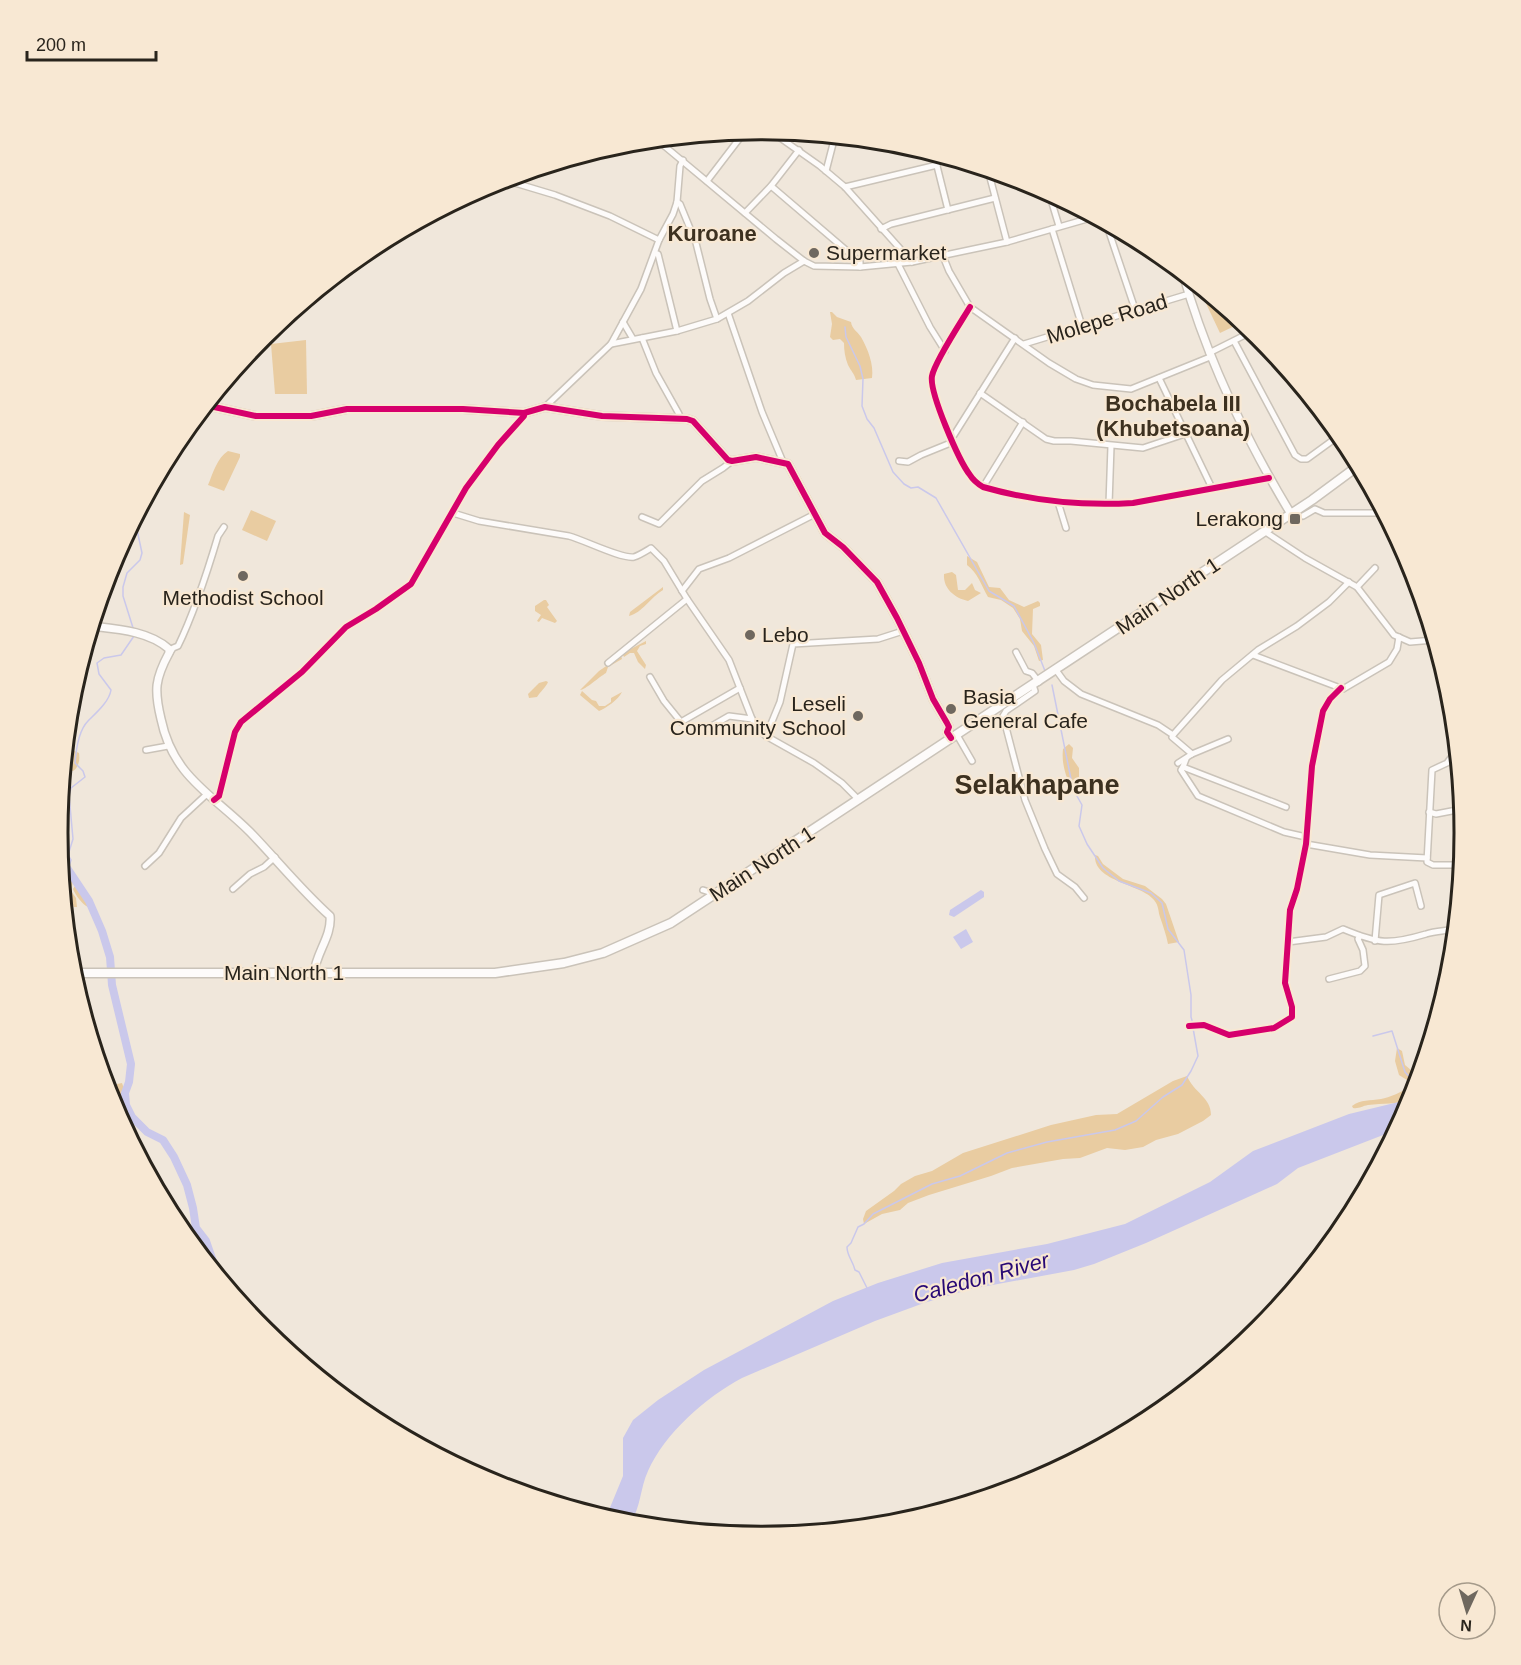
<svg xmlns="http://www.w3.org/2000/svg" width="1521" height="1665" font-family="Helvetica,sans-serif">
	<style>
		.green { fill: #e9cca1 }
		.water { fill: #cac8eb }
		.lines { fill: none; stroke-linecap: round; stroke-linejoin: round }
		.stream { stroke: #cac8eb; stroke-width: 1.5 }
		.river { stroke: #cac8eb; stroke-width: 8 }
		.minor-casing { stroke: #cac3b9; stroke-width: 8 }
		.tertiary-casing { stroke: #cac3b9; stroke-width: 10 }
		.primary-casing { stroke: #cac3b9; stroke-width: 11 }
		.minor { stroke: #fdfbfa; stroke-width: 5 }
		.tertiary { stroke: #fdfbfa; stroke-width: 7 }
		.primary { stroke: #fdfbfa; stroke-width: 8 }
		.cycleway-casing { stroke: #f8e8d3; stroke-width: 10 }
		.cycleway { stroke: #d6006c; stroke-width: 6 }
		.poi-dot { fill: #6f685f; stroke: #f8e8d3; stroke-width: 2 }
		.labels { text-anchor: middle; stroke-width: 4.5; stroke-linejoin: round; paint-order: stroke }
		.poi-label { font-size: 21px; fill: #29241c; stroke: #f8e8d3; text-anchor: start }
		.street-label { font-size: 21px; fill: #29241c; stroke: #f8e8d3 }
		.neighbourhood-label { font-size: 22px; font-weight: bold; fill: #3d3120; stroke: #f8e8d3 }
		.water-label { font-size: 22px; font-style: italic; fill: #280975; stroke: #f8e8d3 }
		.district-label { font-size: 27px; font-weight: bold; fill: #3d3120; stroke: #f8e8d3 }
		.rim { fill: none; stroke: #29241c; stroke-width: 3 }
	</style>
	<rect width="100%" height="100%" fill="#f0e7db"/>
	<g class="green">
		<polygon points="1207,293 1243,322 1220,333 1202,295"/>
		<path d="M 830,312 L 832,312 L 837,317 L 851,322 C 852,329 857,331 861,337 C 868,349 874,365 872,378 L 856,380 C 854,373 851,371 848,365 C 845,358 844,350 844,343 L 840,339 L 833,340 L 830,337 L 832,324 Z"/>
		<polygon points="306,340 307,394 275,394 271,344"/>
		<path d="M 228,451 L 240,454 L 240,457 L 224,491 L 208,485 C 213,473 217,458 228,451 Z"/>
		<polygon points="251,510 276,521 267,541 242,530"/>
		<polygon points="184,512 190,515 183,564 180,565"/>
		<path d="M 967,556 L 977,562 L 989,587 L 1000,588 L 1009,600 L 1024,607 L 1038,601 L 1040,603 L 1040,606 L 1033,609 L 1032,634 L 1041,645 L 1043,660 L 1039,661 L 1034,646 L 1022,631 L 1020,619 L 1013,608 L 1001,600 L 988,597 C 981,585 978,573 967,565 Z"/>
		<path d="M 952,572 L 956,575 L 958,590 L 965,590 L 972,583 L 975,590 L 981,593 L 968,601 C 955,598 943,589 944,574 Z"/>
		<path d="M 663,587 L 663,590 C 651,597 642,613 629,616 L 630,612 Z"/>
		<polygon points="544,600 546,600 549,605 547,607 557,621 555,623 542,618 539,622 537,621 541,615 535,611 535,606"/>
		<polygon points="646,641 646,644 640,646 637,651 646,665 645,669 638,662 634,653 630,653 624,657 623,655 625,652"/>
		<path d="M 621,656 L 622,659 L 608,667 L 606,673 C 599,677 585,690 580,690 L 599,671 Z"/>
		<path d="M 546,681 L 548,682 C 546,687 540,692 537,697 L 529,698 L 528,694 L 539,683 Z"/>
		<path d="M 582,691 L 592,700 L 596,701 L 599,706 L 605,706 L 611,702 L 611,698 L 622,692 C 618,700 606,708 599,711 L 580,695 Z"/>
		<path d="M 1069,744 L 1073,748 L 1072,758 L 1079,768 L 1079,787 L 1075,793 L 1070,793 C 1068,775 1061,768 1063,749 Z"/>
		<path d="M 68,748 L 79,753 C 80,760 79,767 73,771 L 68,770 L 67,750 Z"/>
		<path d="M 1095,855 L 1098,856 L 1103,864 L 1123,879 L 1145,886 L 1162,899 L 1166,904 L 1179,942 L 1168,944 C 1166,934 1163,926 1160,917 C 1158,911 1159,906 1154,900 C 1142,884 1093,882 1095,855 Z"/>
		<polygon points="60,866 73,881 71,891 76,898 77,907 74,907 70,898 63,892"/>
		<path d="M 75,886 L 77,886 L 88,896 L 91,902 L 88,907 C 82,904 76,896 73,889 Z"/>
		<path d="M 1397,1048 L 1402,1051 L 1405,1065 L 1418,1076 L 1411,1099 C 1397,1105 1383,1103 1368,1105 C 1362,1106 1359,1109 1353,1108 L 1352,1106 C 1361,1099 1370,1101 1381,1099 C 1389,1098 1403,1091 1410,1087 L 1407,1080 L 1399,1075 L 1395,1061 Z"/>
		<path d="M 1187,1076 C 1194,1093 1211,1097 1211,1115 L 1203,1121 L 1178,1134 L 1156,1140 L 1143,1147 L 1125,1150 L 1107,1148 L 1080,1158 L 1063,1159 L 1012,1168 L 991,1176 L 929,1195 L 908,1203 L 900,1210 L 882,1214 L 864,1224 L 863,1219 L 866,1211 L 894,1191 L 901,1184 L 915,1176 L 932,1171 L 963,1153 L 1051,1125 L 1096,1115 L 1117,1114 L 1173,1081 Z"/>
		<polygon points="122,1083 133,1116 147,1129 144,1132 129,1119 115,1102 117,1094 117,1084"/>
	</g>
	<g class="water">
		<polygon points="981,890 984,892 984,897 954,917 949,915 950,910"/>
		<polygon points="966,929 973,942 961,949 953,937"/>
		<path d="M 1411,1099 L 1396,1130 L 1298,1168 L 1277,1184 L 1146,1243 L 1094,1264 L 1074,1270 L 971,1289 L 924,1303 L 875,1321 L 742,1378 C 706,1397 664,1434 648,1471 C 640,1488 641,1508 630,1523 L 604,1517 L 609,1510 L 623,1476 L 623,1438 L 633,1420 L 658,1400 L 704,1370 L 833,1301 L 878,1283 L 942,1263 L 1047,1244 L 1125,1224 L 1210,1182 L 1253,1151 L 1349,1114 Z"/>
	</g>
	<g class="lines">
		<g class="stream">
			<polyline points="845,327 846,337 860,366 863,379 862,406 867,419 874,428 893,472 904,484 911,488 918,487 936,498 989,591 1014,606 1034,643 1045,671"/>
			<polyline points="171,450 183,441 185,431"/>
			<polyline points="145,498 158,492 166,471 171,451"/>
			<polyline points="133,521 136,525 142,553 140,560 127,573 123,587 123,596 134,631"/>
			<polyline points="1052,685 1073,789 1082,805 1079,826 1087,844 1103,868 1119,881 1151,893 1162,903 1168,929 1184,950 1191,995 1191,1017 1193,1024"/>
			<path d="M 68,869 L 71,860 L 68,855 L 73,839 L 69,795 L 71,788 L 85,777 L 83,771 L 75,763 C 76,750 78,731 88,721 C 96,713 109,702 111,690 L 99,674 L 97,663 L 104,658 L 121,655 L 134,636"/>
			<polyline points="1373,1036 1392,1031 1405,1072 1416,1084"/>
			<path d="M 867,1288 L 859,1272 L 855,1270 C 853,1261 847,1256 847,1247 L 851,1243 L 858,1227 L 864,1224 L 873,1214 L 932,1184 L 960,1176 L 1007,1153 L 1047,1142 L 1115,1130 L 1136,1121 L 1163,1097 L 1182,1085 L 1191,1071 L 1198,1056 L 1193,1028"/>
		</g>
		<polyline class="river" points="59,856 89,901 102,931 110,957 112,985 131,1064 129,1082 125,1093 126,1105 132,1117 147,1132 163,1140 174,1157 187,1185 193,1208 196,1228 206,1241 216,1270 223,1281"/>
		<defs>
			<g id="minor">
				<polyline points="769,130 820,166 845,187 912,262"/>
				<polyline points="656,139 776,239 804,261 814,266 860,267 912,262 1007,242 1094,217"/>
				<polyline points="934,154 948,210"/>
				<polyline points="988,170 1007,242"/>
				<polyline points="826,171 835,136"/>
				<polyline points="707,181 746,130"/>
				<polyline points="771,186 860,262 860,267"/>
				<polyline points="845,187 937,165"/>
				<polyline points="471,193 500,185 515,183 555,195 610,216 659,240"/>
				<polyline points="1049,193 1059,226"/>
				<polyline points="677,202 680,204 696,243 710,299 717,319"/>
				<polyline points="745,213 771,186 799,150"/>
				<polyline points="1106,223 1135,309"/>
				<polyline points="881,229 891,224 995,198"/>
				<polyline points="1052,229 1082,326"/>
				<polyline points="655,253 658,254 677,331"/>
				<polyline points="943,256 949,271 970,307 1049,363 1076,379 1093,385 1131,389 1210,357"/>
				<polyline points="898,264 930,327 945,351"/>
				<path d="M 970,307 C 961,322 935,361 932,376 C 929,392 959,461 970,475 C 973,480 978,484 983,487 C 1032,501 1083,506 1133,503 L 1269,478"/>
				<polyline points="728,313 762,412 783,462"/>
				<polyline points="623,322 633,339"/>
				<polyline points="642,338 656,373 679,414 678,418"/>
				<polyline points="1234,341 1295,455 1301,459 1307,459 1340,435"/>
				<polyline points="611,344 641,289 659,240 673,214 677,202 680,166 683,160"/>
				<polyline points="1024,344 1189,294"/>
				<polyline points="1209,353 1253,331"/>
				<polyline points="1159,378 1212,488"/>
				<polyline points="980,393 1046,439 1054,441 1071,441 1143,448 1185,434"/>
				<polyline points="545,407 611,344 677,331 717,319 748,301 784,273 804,261"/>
				<polyline points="1330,422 1338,436"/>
				<polyline points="951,437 954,435 1015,338"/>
				<polyline points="899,461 908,462 921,455 953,442"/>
				<polyline points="983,487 1023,422"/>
				<polyline points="1058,502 1066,528"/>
				<polyline points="1109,504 1111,446"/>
				<path d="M 453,513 L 479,521 L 569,536 C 584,540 621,559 634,557 C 640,555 646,551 651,548 L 664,561 L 687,599 L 729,660 L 752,719 L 759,730 L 766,736 L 814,763 L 842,783 L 859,800"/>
				<polyline points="1303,516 1315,509 1324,513 1383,513"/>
				<polyline points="642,517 659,524 702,481 723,468 732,461"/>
				<polyline points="1264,531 1305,558 1357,587 1394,635 1410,642 1434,640"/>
				<polyline points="1357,587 1375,568"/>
				<polyline points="682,591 699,569 729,558 815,514"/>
				<polyline points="1016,652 1026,671 1032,673 1039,682"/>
				<path d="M 170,653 L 173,648 L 178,646 C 195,611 207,573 218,536 L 224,527"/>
				<polyline points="1253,655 1343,689 1389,662 1397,649 1399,637"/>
				<polyline points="608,663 687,599"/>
				<polyline points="1056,670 1064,681 1081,694 1158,725 1173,735 1222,680 1258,650 1297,626 1329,602 1349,582"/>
				<polyline points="650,677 664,701 681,722 740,688"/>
				<polyline points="1033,685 1035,691 1006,711 1003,716 1025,800 1045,849 1057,874 1075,887 1084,898"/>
				<polyline points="703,731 729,716 752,719"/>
				<polyline points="957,735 972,761"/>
				<polyline points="1173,735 1172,737 1192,754"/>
				<polyline points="766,736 780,702 793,644 878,639 903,631"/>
				<polyline points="146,750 168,746"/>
				<polyline points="1456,751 1447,763 1432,770 1427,862 1433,865 1461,865"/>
				<polyline points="1186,759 1183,767 1286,807"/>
				<polyline points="1178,763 1192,754 1228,739"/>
				<polyline points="1183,767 1181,770 1198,796 1284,832 1306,837"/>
				<polyline points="214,800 219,796 235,732 241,722 302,672 346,627 376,609 411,584 466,488 498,445 524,416 524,413"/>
				<polyline points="1429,812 1436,814 1462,809"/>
				<polyline points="1306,844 1370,855 1427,858"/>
				<polyline points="145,866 159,853 181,818 207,794"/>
				<polyline points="233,889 250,874 264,867 275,857"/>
				<polyline points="703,890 709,892 712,897"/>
				<polyline points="1375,941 1379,895 1415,883 1421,906"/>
				<path d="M 1288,942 L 1326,937 L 1343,929 C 1379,944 1389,945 1426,934 C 1435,931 1445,931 1455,929"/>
				<polyline points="1450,943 1453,942"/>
				<polyline points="1329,979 1360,971 1365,966 1363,950 1358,939 1360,936"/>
				<polyline points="1189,1026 1204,1025 1229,1035 1274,1028 1292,1017 1292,1007 1285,983 1290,910 1297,889 1306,844 1312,766 1323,711 1330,699 1341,688"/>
			</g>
			<g id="tertiary">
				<path d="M 1183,274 C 1207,359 1245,438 1291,514"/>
				<polyline points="205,405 256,416 311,416 347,409 463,409 524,413 545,407 602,416 687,419 693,421 728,460 732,461 756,457 788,464 825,533 843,547 877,582 897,618 919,663 933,699 947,723 949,727 947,732 951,738"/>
				<path d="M 91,626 C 117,629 149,631 169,649 L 169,653 C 155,679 154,690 161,719 C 173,777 212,794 250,832 C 277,860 301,890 330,916 C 332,936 316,953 314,973"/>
			</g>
			<polyline id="primary" points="72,973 495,973 564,963 603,953 671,923 1312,500 1358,466"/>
		</defs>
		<use href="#minor" class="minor-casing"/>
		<use href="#tertiary" class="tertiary-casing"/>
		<use href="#primary" class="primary-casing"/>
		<use href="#minor" class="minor"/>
		<use href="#tertiary" class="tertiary"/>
		<use href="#primary" class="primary"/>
		<defs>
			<g id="cycleway">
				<path d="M 970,307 C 961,322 935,361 932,376 C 929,392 959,461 970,475 C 973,480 978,484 983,487 C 1032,501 1083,506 1133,503 L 1269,478"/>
				<polyline points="205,405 256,416 311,416 347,409 463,409 524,413 545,407 602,416 687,419 693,421 728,460 732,461 756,457 788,464 825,533 843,547 877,582 897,618 919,663 933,699 947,723 949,727 947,732 951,738"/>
				<polyline points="214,800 219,796 235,732 241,722 302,672 346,627 376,609 411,584 466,488 498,445 524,416 524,413"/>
				<polyline points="1189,1026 1204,1025 1229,1035 1274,1028 1292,1017 1292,1007 1285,983 1290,910 1297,889 1306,844 1312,766 1323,711 1330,699 1341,688"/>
			</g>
		</defs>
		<use href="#cycleway" class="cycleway-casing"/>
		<use href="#cycleway" class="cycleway"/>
	</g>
	<g class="poi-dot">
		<circle cx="814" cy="253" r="6"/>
		<rect x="1289" y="513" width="12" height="12" rx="3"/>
		<circle cx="243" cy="576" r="6"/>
		<circle cx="750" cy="635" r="6"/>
		<circle cx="951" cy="709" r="6"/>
		<circle cx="858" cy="716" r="6"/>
	</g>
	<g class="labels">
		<g class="poi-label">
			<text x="826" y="260">Supermarket</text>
			<text x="1283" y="526" text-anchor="end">Lerakong</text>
			<text x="243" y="605" text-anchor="middle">Methodist School</text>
			<text x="762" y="642">Lebo</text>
			<text x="963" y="704">Basia<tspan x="963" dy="24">General Cafe</tspan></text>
			<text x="846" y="711" text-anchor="end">Leseli<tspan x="846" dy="24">Community School</tspan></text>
		</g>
		<g class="street-label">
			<text transform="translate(1107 319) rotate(-17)" y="7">Molepe Road</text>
			<text transform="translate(1168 596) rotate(-34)" y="7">Main North 1</text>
			<text transform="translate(762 864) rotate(-33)" y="7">Main North 1</text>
			<text x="284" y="980">Main North 1</text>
		</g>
		<g class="neighbourhood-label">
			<text x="712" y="241">Kuroane</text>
			<text x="1173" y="411">Bochabela III<tspan x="1173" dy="25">(Khubetsoana)</tspan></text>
		</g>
		<g class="water-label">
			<text transform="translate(981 1277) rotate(-15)" y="8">Caledon River</text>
		</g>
		<g class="district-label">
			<text x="1037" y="794">Selakhapane</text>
		</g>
	</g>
	<path d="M0 0H1521V1665H0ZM68 833a693 693 0 1 1 1386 0a693 693 0 1 1-1386 0Z" fill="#f8e8d3" fill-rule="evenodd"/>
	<path class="rim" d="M68 833a693 693 0 1 1 1386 0a693 693 0 1 1-1386 0Z"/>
	<g transform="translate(1467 1611) rotate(184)"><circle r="28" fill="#f8e8d3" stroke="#a59a8a" stroke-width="1.5"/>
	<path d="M0-4.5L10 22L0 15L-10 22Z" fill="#6f685f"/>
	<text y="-9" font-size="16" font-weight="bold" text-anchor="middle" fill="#29241c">N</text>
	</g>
	<path d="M27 51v9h129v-9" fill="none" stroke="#29241c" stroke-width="3"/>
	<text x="36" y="51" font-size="18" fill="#29241c" stroke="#f8e8d3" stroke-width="4.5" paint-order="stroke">200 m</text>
</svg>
